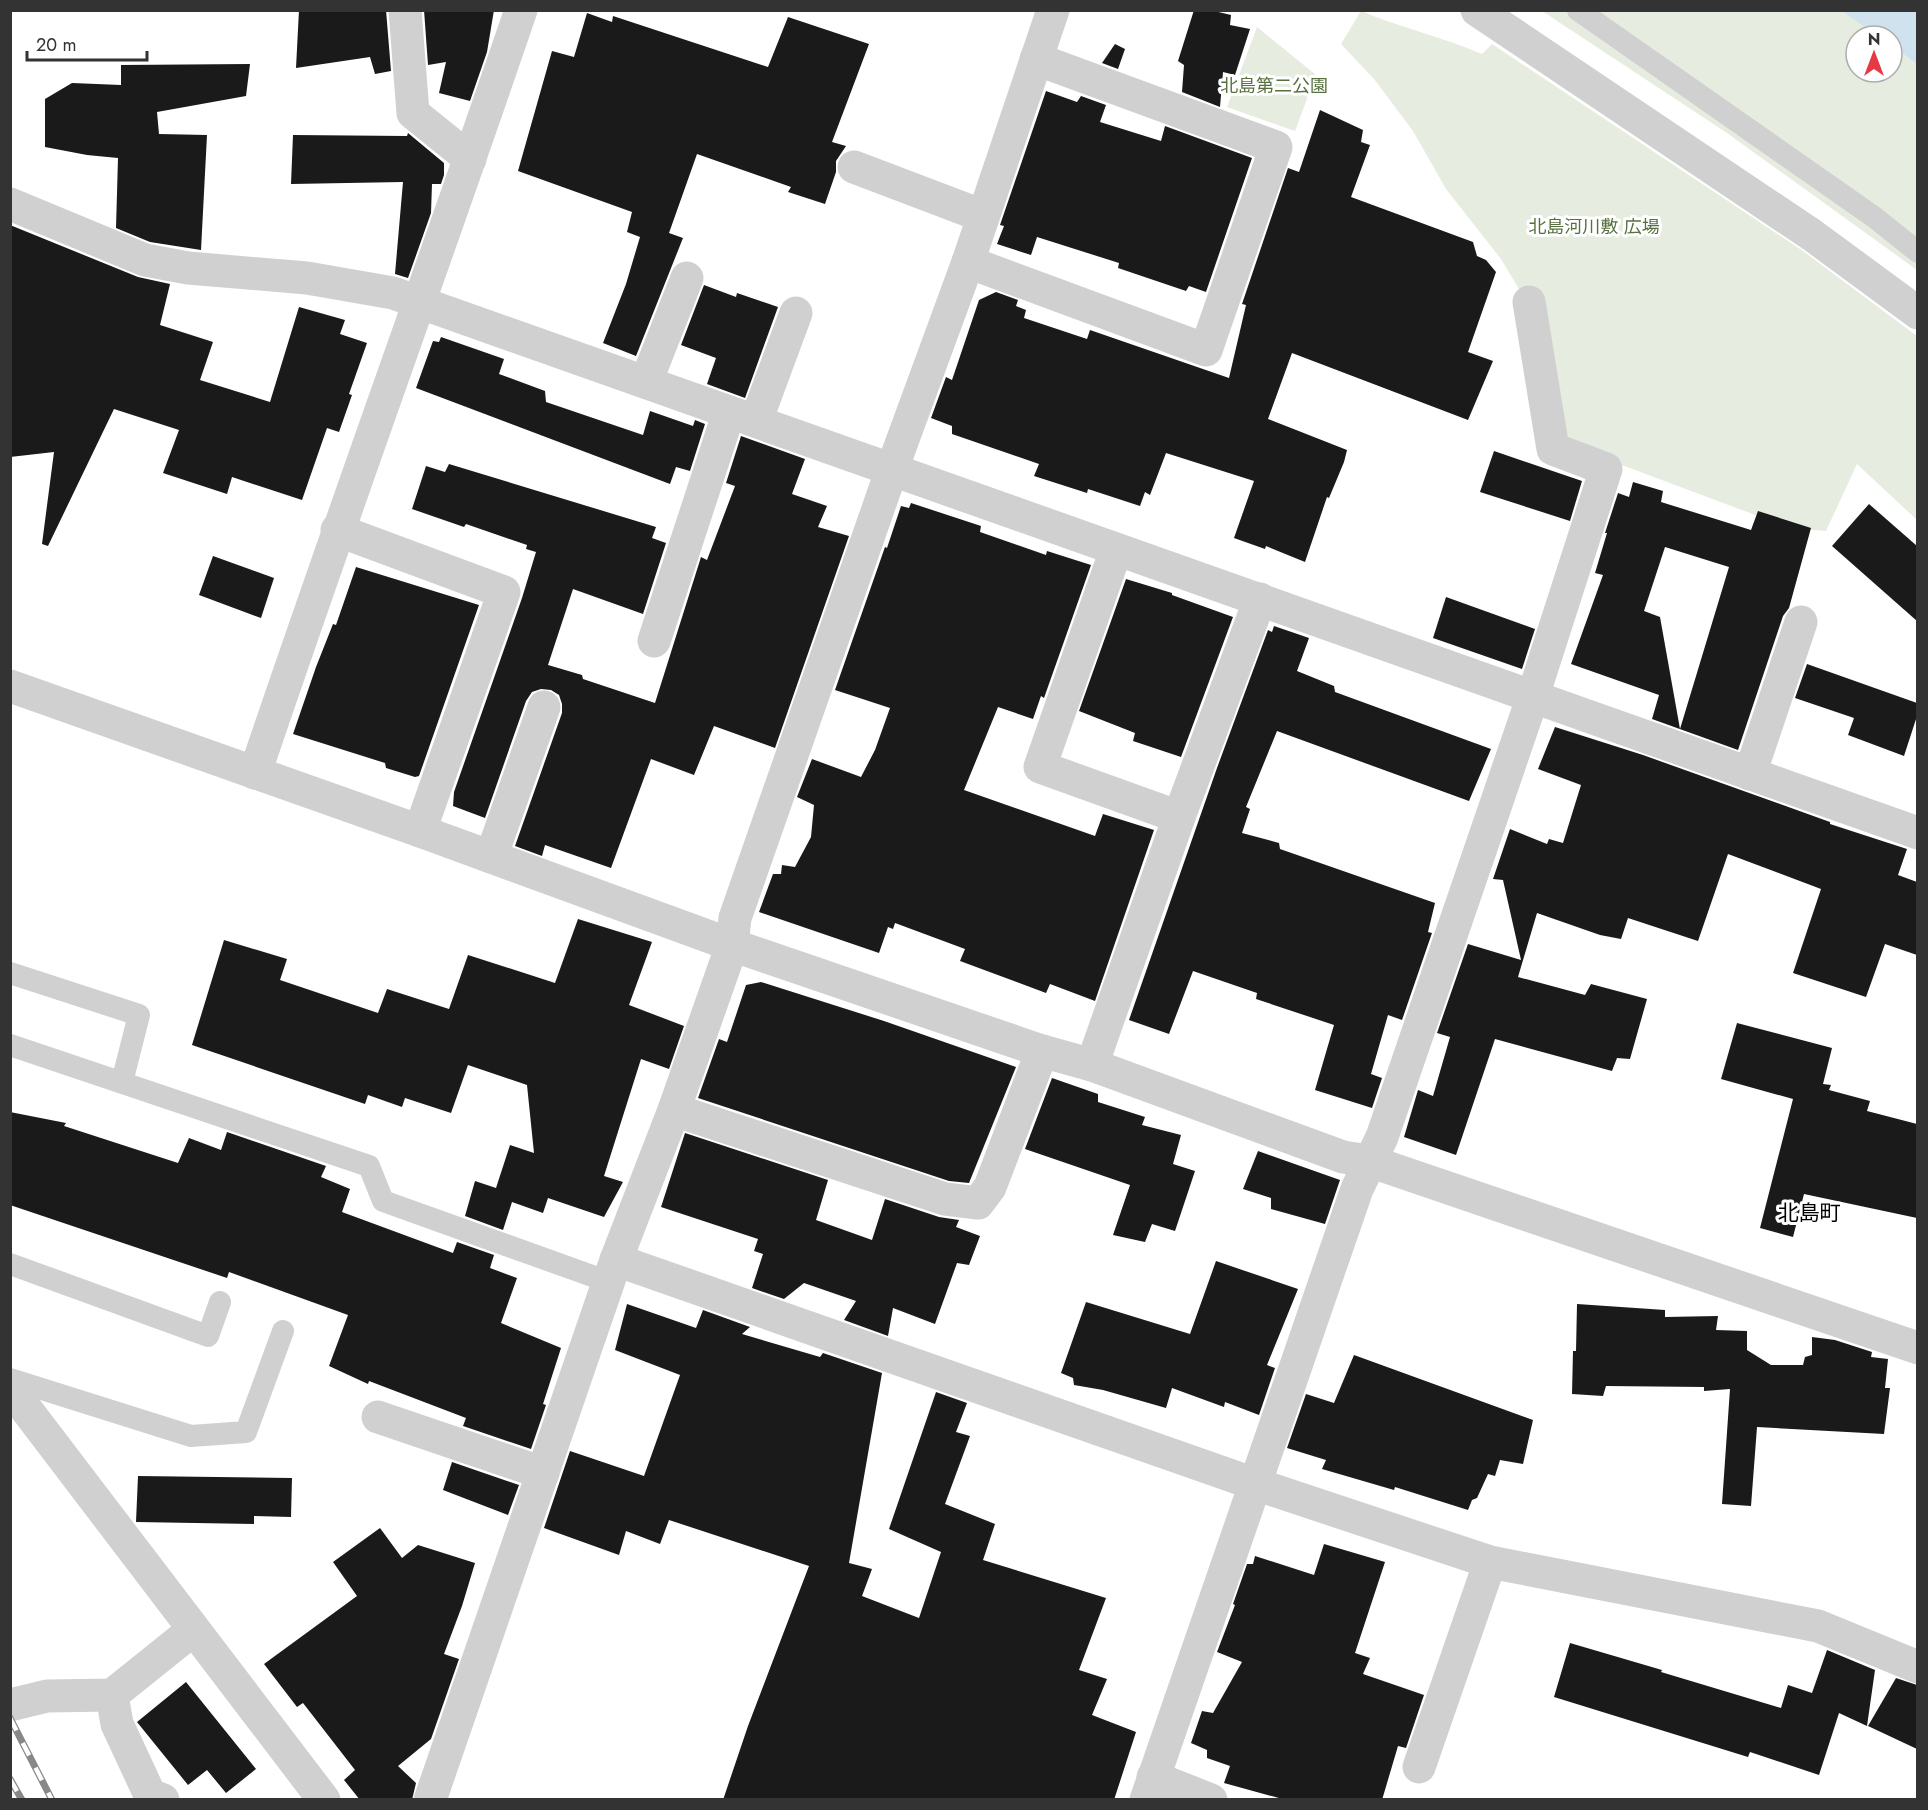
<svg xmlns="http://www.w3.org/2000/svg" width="1928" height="1810" font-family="Jost,'Noto Sans JP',sans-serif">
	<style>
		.green { fill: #e6ecdf }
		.water { fill: #cfe2ee }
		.building { fill: #1a1a1a; fill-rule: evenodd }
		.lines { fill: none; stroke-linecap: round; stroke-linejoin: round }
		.service { stroke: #d0d0d0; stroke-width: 22 }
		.minor { stroke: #d0d0d0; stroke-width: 33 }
		.rail-casing { stroke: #888; stroke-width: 7 }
		.rail { stroke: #fff; stroke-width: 4.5; stroke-dasharray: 14; stroke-linecap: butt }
		.labels { text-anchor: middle; stroke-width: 6; stroke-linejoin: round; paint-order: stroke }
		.park-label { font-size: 18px; fill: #56703f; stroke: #fff }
		.quarter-label { font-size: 21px; fill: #000; stroke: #fff }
	</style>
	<rect width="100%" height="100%" fill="#fff"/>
	<g class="green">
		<path d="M 1361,11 C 1401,28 1443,37 1482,54 L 1492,44 L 1803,251 L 1917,336 L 1917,520 L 1857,464 L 1826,531 L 1790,528 L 1555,440 L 1522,294 L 1501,259 L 1446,189 L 1413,131 L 1374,79 L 1341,44 Z"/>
		<polygon points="1542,11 1841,11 1878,36 1856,36 1856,72 1892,72 1892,46 1917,64 1917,270 1727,133"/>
		<polygon points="1257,27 1316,75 1295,131 1227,107"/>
	</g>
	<polygon class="water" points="1841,11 1917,11 1917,64 1892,46 1892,36 1878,36"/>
	<g class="building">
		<polygon points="299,10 386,10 391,71 375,74 370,57 296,68"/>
		<polygon points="424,10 494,10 487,52 470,101 439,93 446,62 428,65"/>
		<polygon points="1194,10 1210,10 1231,15 1230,25 1250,29 1235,75 1223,72 1220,107 1182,92 1184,65 1178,61"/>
		<polygon points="587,13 612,22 613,16 768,67 788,17 869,44 832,142 846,146 836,161 836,172 825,204 788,192 791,187 697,154 669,233 683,238 636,356 603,343 626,284 640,237 627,232 632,212 518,171 552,51 574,57"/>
		<polygon points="1115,44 1125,49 1118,69 1102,63"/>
		<polygon points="250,64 246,96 157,112 159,134 207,135 201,250 150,242 116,228 118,158 87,155 45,147 45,99 72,83 121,85 121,65"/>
		<polygon points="1046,91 1077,102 1081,96 1106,105 1100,122 1161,141 1165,126 1252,158 1206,292 1189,286 1186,291 1118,268 1119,263 1037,237 1031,255 997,244 1004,226 1000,225"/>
		<polygon points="1320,110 1363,130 1361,142 1370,145 1351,197 1473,242 1477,256 1486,260 1496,272 1468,352 1493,361 1468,420 1292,353 1268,419 1347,450 1344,462 1329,498 1327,497 1305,562 1266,546 1265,549 1234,538 1254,481 1166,453 1150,495 1145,492 1140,506 1088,489 1087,493 1034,476 1039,464 952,434 952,426 931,418 946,377 952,380 979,300 996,292 1018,300 1016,306 1026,310 1024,318 1087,339 1090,330 1229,378 1246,305 1242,304 1288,168 1299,172"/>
		<polygon points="408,133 444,163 444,175 441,184 432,184 431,213 408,278 395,274 403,182 291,184 293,135 407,136"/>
		<polygon points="10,225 138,277 170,284 160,325 213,342 200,380 270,402 299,307 345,320 340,334 367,343 349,394 352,395 339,432 327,428 302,500 232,477 227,494 163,473 179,430 114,409 48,546 42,544 54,452 10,457"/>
		<polygon points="704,285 736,297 737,293 778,307 745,398 707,384 716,358 681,345"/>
		<polygon points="441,337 504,359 499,374 545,391 546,402 643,435 650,411 693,426 695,420 705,424 690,471 676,467 670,484 416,388 433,341 439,342"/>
		<polygon points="741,436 805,459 792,494 827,506 818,527 849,536 775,748 714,726 694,775 651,759 611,868 545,845 542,856 515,846 562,713 562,704 559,695 551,690 541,689 532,692 526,701 485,818 453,806 454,792 522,598 536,552 526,549 527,545 466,524 464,527 412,509 426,466 445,472 449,464 656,527 652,538 666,543 643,614 573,589 548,665 582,675 583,679 655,703 701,557 707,560 735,486 726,483"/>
		<polygon points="1494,451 1582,481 1570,521 1480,492"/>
		<path d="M 1633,482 L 1663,491 L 1661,502 L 1751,530 L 1758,511 L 1811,528 L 1789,608 L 1783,616 L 1738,750 L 1652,719 L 1659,695 L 1571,664 L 1603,575 L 1595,573 L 1607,533 L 1605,533 L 1618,493 L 1629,497 ZM 1665,547 L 1729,567 L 1680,729 L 1660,617 L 1644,611 Z"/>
		<polygon points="911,503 981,526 980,532 1046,555 1047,551 1091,565 1044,698 1041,696 1033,719 998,707 964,790 1095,836 1103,814 1154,830 1095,1001 1050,984 1046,993 960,961 965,949 895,923 893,929 888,927 879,953 759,912 773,874 781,874 782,865 795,867 811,837 814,805 797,797 812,759 861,777 875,750 890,708 835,690 885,547 887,548 901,506 909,508"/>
		<polygon points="1869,504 1917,546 1917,621 1832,546"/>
		<polygon points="213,556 274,578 261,618 199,595"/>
		<polygon points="356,567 479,605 419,776 415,777 386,768 385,763 293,734 316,667 333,624 336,625"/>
		<polygon points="1126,579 1172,593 1172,595 1233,617 1181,757 1133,741 1135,733 1079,711"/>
		<polygon points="1446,597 1535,629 1522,669 1433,638"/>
		<polygon points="1274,626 1309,638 1297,671 1334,686 1335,692 1491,749 1469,801 1277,731 1246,807 1250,809 1242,833 1279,843 1280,849 1435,903 1428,932 1432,933 1402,1020 1388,1015 1371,1074 1382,1078 1372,1108 1315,1090 1334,1025 1256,999 1257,993 1193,971 1169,1034 1129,1020 1217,768 1268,630 1272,632"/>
		<polygon points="1807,664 1917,703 1917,716 1904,756 1848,735 1854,718 1795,698"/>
		<polygon points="1555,727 1643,755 1830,822 1830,824 1907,849 1898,875 1917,882 1917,955 1885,944 1866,997 1793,973 1821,889 1728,854 1698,941 1628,918 1621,939 1600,935 1537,913 1518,977 1585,995 1591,984 1647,999 1630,1059 1617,1058 1612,1071 1495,1039 1456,1155 1404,1137 1418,1090 1433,1096 1450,1037 1437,1033 1468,944 1521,960 1503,880 1493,879 1510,829 1547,844 1549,839 1563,843 1581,785 1538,769"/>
		<polygon points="578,919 652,942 629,1005 684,1026 669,1069 641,1059 604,1176 623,1182 604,1217 548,1198 543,1213 512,1202 503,1230 465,1216 475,1181 496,1188 510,1145 534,1153 527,1085 468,1065 451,1113 405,1098 402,1107 368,1095 365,1104 192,1045 224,940 287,959 280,980 378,1013 387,989 449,1009 468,955 555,983"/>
		<polygon points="761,982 884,1021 1016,1067 969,1183 949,1181 698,1098 719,1039 727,1042 746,985"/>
		<polygon points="1737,1023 1832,1048 1823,1084 1831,1085 1829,1090 1870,1101 1867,1111 1917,1124 1917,1218 1804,1194 1793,1237 1760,1228 1793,1099 1721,1079"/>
		<polygon points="1052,1078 1098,1094 1098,1102 1145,1117 1142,1125 1181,1135 1173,1164 1195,1171 1175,1231 1152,1224 1145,1242 1113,1235 1130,1185 1025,1149"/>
		<polygon points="10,1112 66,1123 64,1126 178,1163 189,1138 221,1150 227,1132 326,1166 321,1177 350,1189 342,1212 453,1253 457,1242 494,1255 490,1268 517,1278 501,1323 561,1348 543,1404 546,1405 531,1449 463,1426 466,1418 369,1381 368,1384 329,1366 348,1315 229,1272 227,1278 10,1205"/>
		<polygon points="685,1133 828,1180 816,1220 872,1240 885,1199 939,1217 959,1220 956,1227 980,1236 969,1265 957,1263 935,1324 893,1308 888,1336 844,1320 856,1301 804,1283 784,1299 752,1288 763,1254 754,1251 758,1239 661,1207"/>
		<polygon points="1258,1151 1340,1180 1325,1224 1271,1209 1271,1198 1243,1189"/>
		<polygon points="1216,1261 1298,1289 1267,1365 1275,1368 1259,1415 1225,1402 1224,1407 1172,1388 1166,1408 1103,1390 1074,1385 1073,1378 1061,1373 1086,1302 1190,1334"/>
		<polygon points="627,1304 696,1328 703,1310 750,1327 742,1334 820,1357 823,1353 882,1373 849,1563 872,1569 862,1596 919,1618 941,1552 889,1529 936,1392 967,1403 956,1432 970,1436 945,1504 995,1524 983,1560 1106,1598 1079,1670 1107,1679 1092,1715 1136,1732 1114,1800 723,1800 748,1726 809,1566 669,1520 660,1544 626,1531 619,1555 544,1528 570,1451 644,1476 680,1375 615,1350"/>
		<polygon points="1577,1304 1665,1310 1665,1317 1718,1316 1716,1330 1747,1331 1747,1350 1771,1365 1803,1365 1805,1357 1812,1355 1812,1337 1835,1340 1872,1352 1871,1357 1888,1359 1885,1388 1890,1388 1884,1434 1757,1427 1751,1506 1722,1504 1730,1389 1704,1391 1704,1387 1606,1386 1603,1396 1572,1394 1573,1351 1576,1351"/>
		<polygon points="1354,1355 1533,1420 1523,1464 1500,1460 1495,1476 1488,1474 1477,1498 1472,1500 1468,1510 1395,1487 1394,1490 1322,1469 1326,1460 1287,1448 1306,1394 1334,1403"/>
		<polygon points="452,1462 519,1485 508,1515 443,1490"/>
		<polygon points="138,1476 292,1478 291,1517 254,1516 254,1524 136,1522"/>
		<polygon points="380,1528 402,1558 418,1545 475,1563 462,1606 444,1654 459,1659 431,1739 398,1766 416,1783 412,1800 360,1800 344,1780 355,1770 303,1703 297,1707 264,1664 357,1596 333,1562"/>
		<polygon points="1324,1544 1385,1562 1355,1653 1370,1658 1363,1674 1424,1695 1406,1748 1398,1746 1382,1800 1286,1800 1224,1783 1230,1766 1207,1758 1207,1750 1191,1743 1202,1711 1213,1713 1242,1662 1217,1652 1235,1605 1233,1604 1247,1564 1253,1564 1255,1556 1314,1575"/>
		<polygon points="1570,1643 1662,1670 1661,1672 1781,1708 1788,1685 1812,1693 1827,1650 1875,1670 1867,1726 1839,1713 1819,1775 1750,1752 1748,1757 1554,1697"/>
		<polygon points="1896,1678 1917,1685 1917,1749 1868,1726"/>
		<polygon points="186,1682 256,1769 226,1793 207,1770 188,1785 137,1722"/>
	</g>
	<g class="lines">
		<g class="service">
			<polyline points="1578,10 1874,217 1918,252"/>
			<polyline points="10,973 139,1015 122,1082"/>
			<polyline points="10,1045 369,1166 383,1201 609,1282"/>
			<polyline points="10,1264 208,1336 220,1302"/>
			<polyline points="10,1379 191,1436 246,1432 283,1331"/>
		</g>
		<g class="minor">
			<polyline points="405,10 413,113 470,159"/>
			<polyline points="1477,10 1812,235 1918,313"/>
			<polyline points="854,167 983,216"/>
			<polyline points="10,204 145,260 188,268 307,278 393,293 1918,833"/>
			<polyline points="968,262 1206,350 1276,147 1036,59"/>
			<polyline points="646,382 687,278"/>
			<polyline points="756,421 796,313"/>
			<polyline points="337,530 504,592 420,831"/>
			<polyline points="1116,550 1040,767 1179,817"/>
			<polyline points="654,641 729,412"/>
			<polyline points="10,686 420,831 732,945 1042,1051 1092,1065 1343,1157 1369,1161 1918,1348"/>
			<path d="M 255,773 C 341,518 434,265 521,10"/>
			<polyline points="1750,774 1801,622"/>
			<polyline points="491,857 544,707"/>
			<polyline points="1092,1065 1179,817 1260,599"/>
			<polyline points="674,1110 945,1199 978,1203 990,1187 1042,1051"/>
			<polyline points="616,1260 1255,1484 1490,1562 1818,1626 1918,1667"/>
			<polyline points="10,1388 324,1800"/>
			<polyline points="378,1417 543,1473"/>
			<polyline points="112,1695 117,1724 150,1795 163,1800"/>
			<polyline points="10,1705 47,1696 112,1695 193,1630"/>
			<polyline points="1419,1767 1490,1562"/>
			<polyline points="1153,1777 1211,1800"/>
			<polyline points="430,1800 616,1260 674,1110 732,945 735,918 892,469 968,262 1053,10"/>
			<polyline points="1146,1800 1357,1189 1382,1137 1533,696 1606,469 1553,449 1529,302"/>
		</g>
		<defs>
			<g id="rail">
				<polyline points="10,1718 52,1800"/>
				<polyline points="10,1779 22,1800"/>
			</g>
		</defs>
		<use href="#rail" class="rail-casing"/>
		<use href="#rail" class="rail"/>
	</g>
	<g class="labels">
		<g class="park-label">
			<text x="1274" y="92">北島第二公園</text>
			<text x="1594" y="233">北島河川敷 広場</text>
		</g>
		<g class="quarter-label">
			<text x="1809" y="1220">北島町</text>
		</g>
	</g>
	<rect width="1928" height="1810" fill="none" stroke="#333333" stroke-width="24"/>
	<g transform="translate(1874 54)"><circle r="28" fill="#ffffff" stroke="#adadad" stroke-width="1.5"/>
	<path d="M0-4.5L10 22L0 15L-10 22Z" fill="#e63946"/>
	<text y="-9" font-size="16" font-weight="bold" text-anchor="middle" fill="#333333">N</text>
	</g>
	<path d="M27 51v9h120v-9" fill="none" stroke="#333333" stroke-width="3"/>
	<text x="36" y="51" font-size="18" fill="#333333" stroke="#ffffff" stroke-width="4.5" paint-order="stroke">20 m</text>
</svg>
